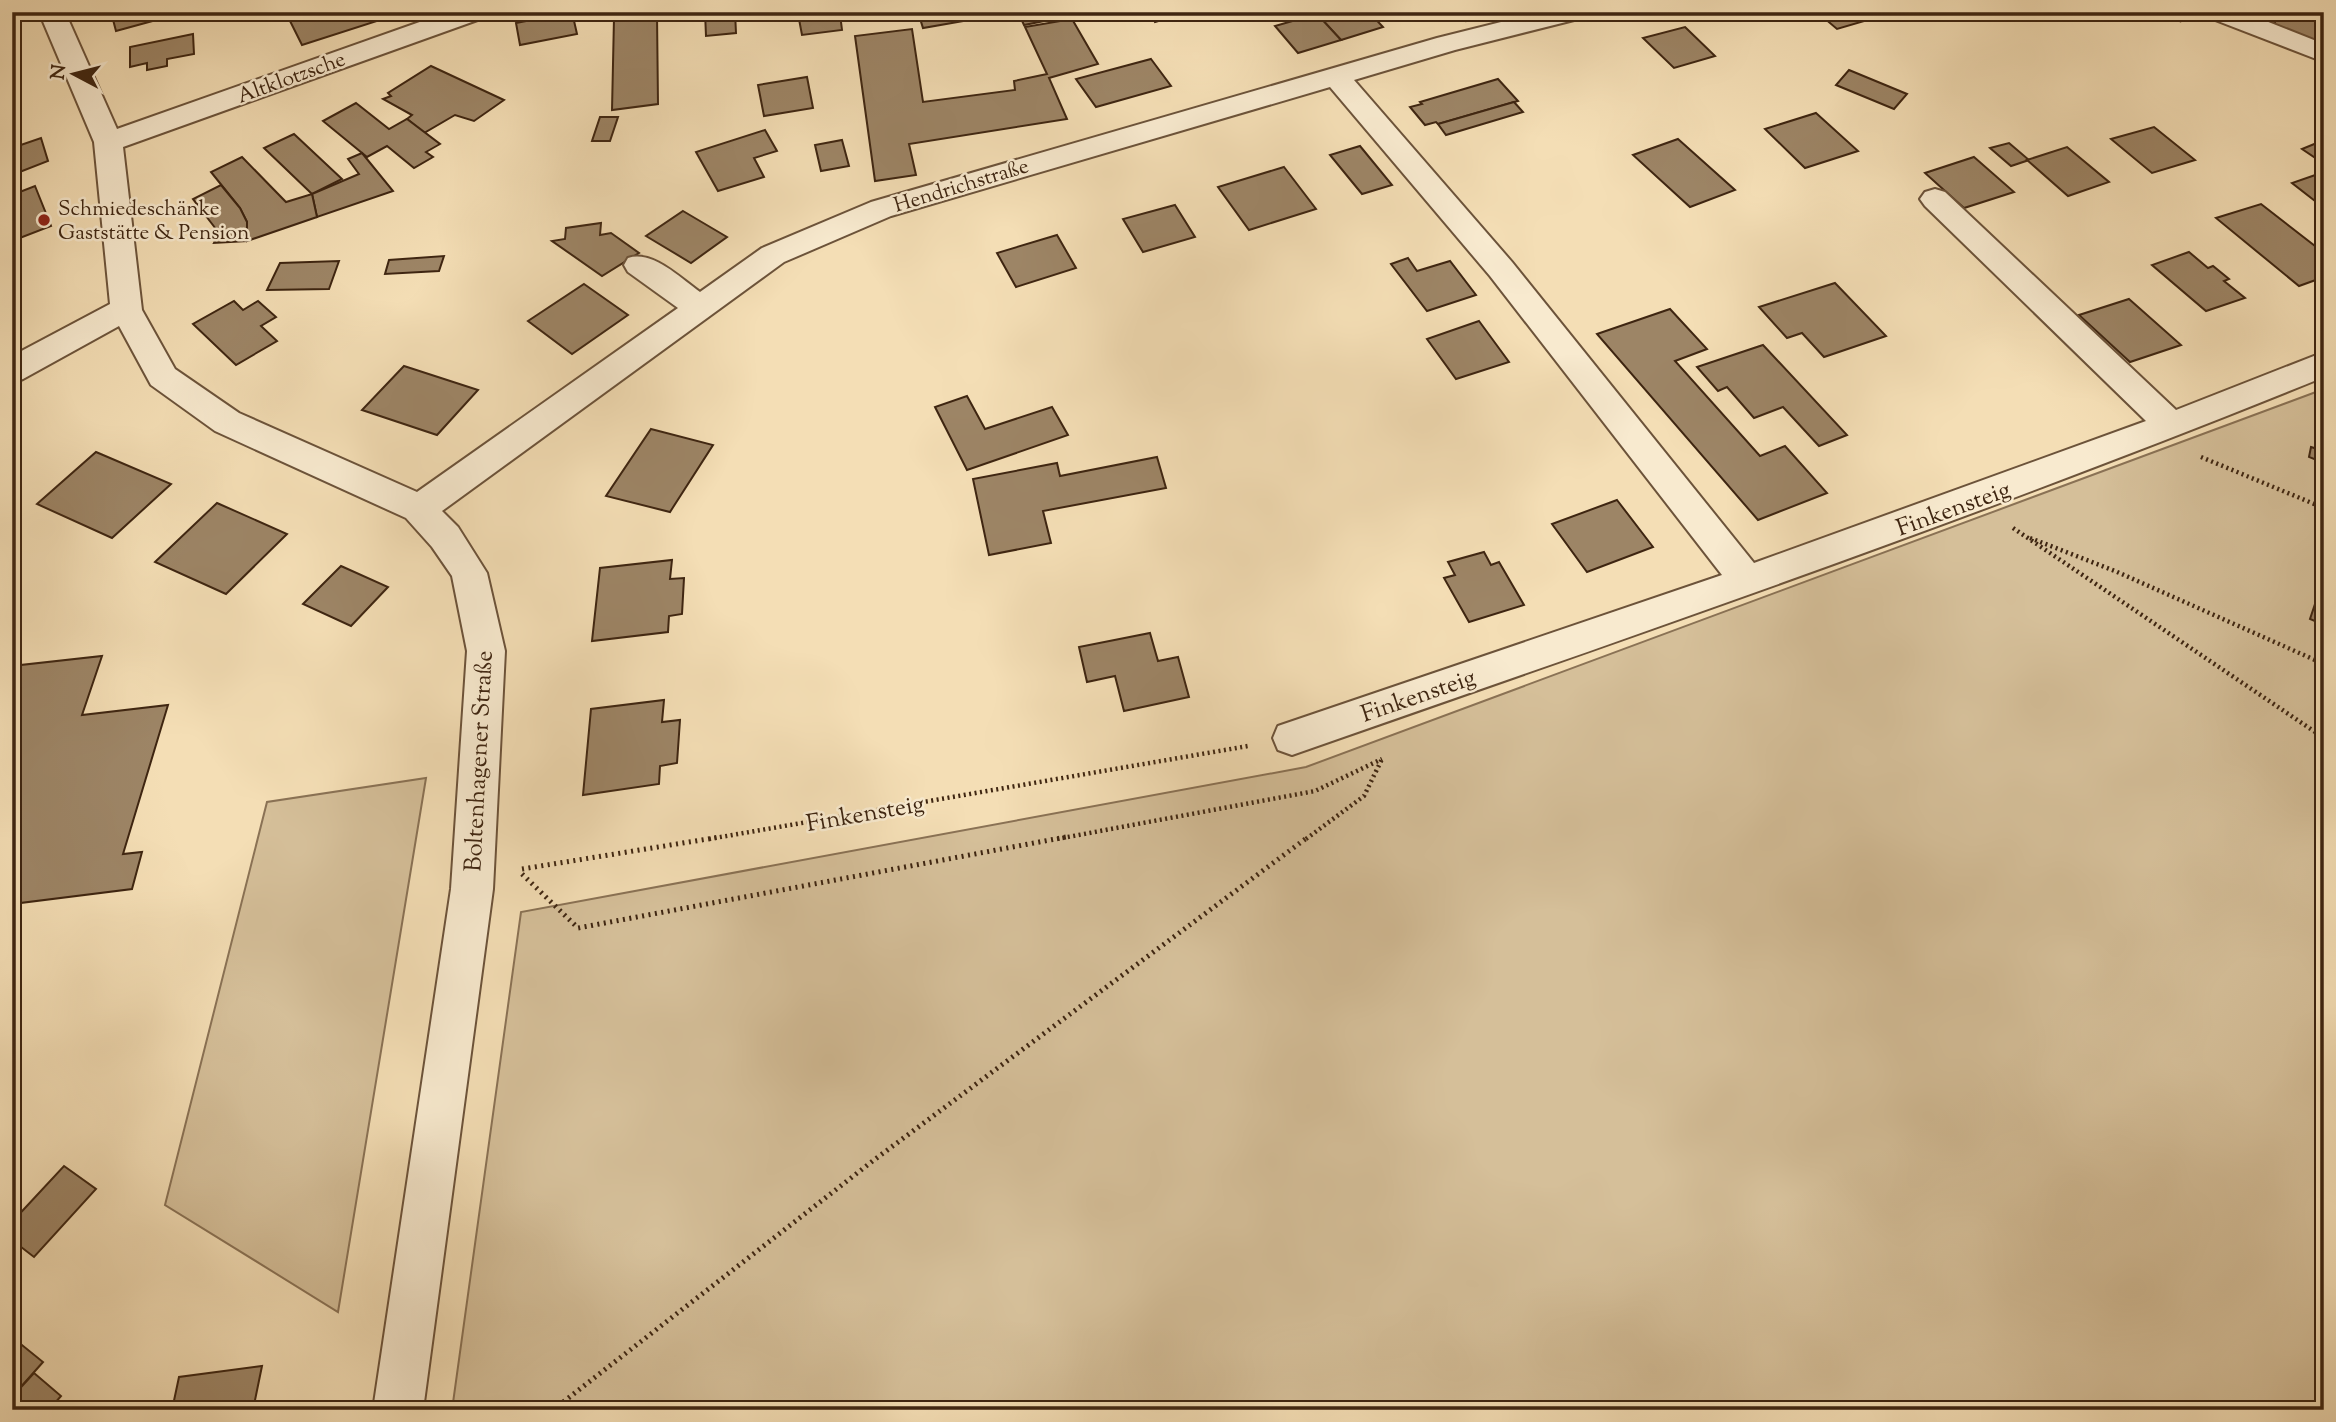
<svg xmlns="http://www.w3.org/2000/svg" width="2336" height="1422" font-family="'Sorts Mill Goudy',serif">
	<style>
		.green { fill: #d5bf99; stroke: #8a7255; stroke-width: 2 }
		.building { fill: #9d8566; stroke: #3e2511; stroke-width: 2 }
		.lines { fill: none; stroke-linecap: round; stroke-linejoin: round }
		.minor-casing { stroke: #6c533a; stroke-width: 4 }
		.path-far2 { stroke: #3e2511; stroke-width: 3.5; stroke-dasharray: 2 2.5; stroke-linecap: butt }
		.path-far1 { stroke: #3e2511; stroke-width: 4.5; stroke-dasharray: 2 3.5; stroke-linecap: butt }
		.path { stroke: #3e2511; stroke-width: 5; stroke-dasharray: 2 4.5; stroke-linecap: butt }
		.minor { fill: #f8eacf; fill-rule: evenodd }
		.poi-dot { fill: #8f2418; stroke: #f8eacf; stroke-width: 2.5 }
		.labels { text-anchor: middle; stroke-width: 5; stroke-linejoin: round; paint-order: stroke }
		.far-street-label { font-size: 21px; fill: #3e2511; stroke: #f8eacf }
		.far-poi-label { font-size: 21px; fill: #3e2511; stroke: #f8eacf; text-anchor: start }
		.street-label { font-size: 24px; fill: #3e2511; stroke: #f8eacf }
	</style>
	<rect width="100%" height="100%" fill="#f4deb5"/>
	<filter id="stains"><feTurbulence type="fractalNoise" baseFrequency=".00286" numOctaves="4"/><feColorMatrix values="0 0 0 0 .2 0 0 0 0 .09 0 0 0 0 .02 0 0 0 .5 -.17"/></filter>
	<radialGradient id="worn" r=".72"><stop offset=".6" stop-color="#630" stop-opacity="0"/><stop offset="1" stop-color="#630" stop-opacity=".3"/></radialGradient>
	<g class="green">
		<polygon points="2324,389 2324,1410 452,1410 521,912 1306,767"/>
		<polygon points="426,778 338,1312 165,1205 267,802"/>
	</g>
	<g class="building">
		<polygon points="111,12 177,12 178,14 116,31"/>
		<polygon points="375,12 380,20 302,45 286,13"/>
		<polygon points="572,12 577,34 520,45 516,23"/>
		<polygon points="705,12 735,12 736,33 706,36"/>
		<polygon points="918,12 973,12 975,19 923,28"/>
		<polygon points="1018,12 1067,12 1069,16 1024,25"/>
		<polygon points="1150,12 1189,12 1155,22"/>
		<polygon points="1323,12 1369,12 1383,27 1341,40 1317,14"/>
		<polygon points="1458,12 1498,12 1466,21"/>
		<polygon points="1817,12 1895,12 1837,29"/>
		<polygon points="2282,12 2324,12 2324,44 2273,25"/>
		<polygon points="657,14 658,104 612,110 614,18"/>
		<polygon points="840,14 842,30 802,35 799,19"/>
		<polygon points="1317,14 1341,40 1298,53 1275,26"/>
		<polygon points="1072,19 1098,64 1049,78 1067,119 909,144 916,175 875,181 855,36 912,29 923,102 1015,90 1014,81 1047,74 1025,27"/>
		<polygon points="1685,27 1715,56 1674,68 1643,38"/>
		<polygon points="193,34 194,54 167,59 167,66 147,70 147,63 130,67 130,47"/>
		<polygon points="1151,59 1171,86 1096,107 1076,79"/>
		<polygon points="431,66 504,100 474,121 455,115 424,133 407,119 412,115 383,99 391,96 388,93"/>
		<polygon points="1849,70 1907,94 1894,109 1836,85"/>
		<polygon points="807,77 813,108 764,116 758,85"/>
		<polygon points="1498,79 1518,101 1438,124 1436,122 1425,125 1410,107 1422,104 1420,102"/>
		<polygon points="1514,102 1523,112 1446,135 1438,124"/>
		<polygon points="356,103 389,129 407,119 440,144 426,152 433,157 414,168 387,146 367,157 323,121"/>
		<polygon points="1816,113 1858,151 1805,168 1765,129"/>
		<polygon points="600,117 618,117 610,141 592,141"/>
		<polygon points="2154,127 2195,160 2152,173 2111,139"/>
		<polygon points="765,130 777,151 754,158 764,177 718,191 696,152"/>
		<polygon points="294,134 342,179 312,194 264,148"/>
		<polygon points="41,138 48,161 12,175 12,148"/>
		<polygon points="1678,139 1735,190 1690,207 1633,155"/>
		<polygon points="842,140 849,166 821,171 815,145"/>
		<polygon points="2324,140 2324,156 2317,159 2302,149"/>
		<polygon points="2009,143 2029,160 2011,166 1990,148"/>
		<polygon points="1360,146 1392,185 1362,194 1330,155"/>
		<polygon points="2067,147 2109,182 2068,196 2027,160"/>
		<polygon points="362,153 393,191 317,217 312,194 359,174 348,159"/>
		<polygon points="242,157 286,202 312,194 317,217 247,241 247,222 240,208 211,172"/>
		<polygon points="1974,157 2014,192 1964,208 1925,173"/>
		<polygon points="1284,167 1316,209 1249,230 1218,187"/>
		<polygon points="2324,172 2324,208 2292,183"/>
		<polygon points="221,185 240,208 247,222 247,241 214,243 219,233 193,199"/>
		<polygon points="35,186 51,226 12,241 12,195"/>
		<polygon points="2261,204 2324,253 2324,277 2299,286 2216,218"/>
		<polygon points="1175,205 1195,237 1143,252 1123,219"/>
		<polygon points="683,211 727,237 691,263 646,236"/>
		<polygon points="601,223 600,235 611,233 639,253 602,276 552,241 565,239 566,228"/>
		<polygon points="1057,235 1076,268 1016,287 997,253"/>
		<polygon points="2189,252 2208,268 2213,266 2229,279 2224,281 2245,298 2206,311 2152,265"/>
		<polygon points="444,256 439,271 385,274 389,260"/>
		<polygon points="1408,258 1417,271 1450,261 1476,295 1427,311 1391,264"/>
		<polygon points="339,261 329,289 267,290 280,263"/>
		<polygon points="1835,283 1886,336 1824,357 1802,333 1787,338 1759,307"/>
		<polygon points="584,284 628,315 572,354 528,321"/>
		<polygon points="2129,299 2181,345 2130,362 2079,315"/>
		<polygon points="234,301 243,310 258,301 276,317 261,326 277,341 236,365 193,324"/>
		<polygon points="1670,309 1707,349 1675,361 1760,456 1785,446 1827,493 1758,520 1597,334"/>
		<polygon points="1479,321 1509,362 1456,379 1427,339"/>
		<polygon points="1763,345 1847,435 1819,446 1783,407 1754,418 1727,387 1718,391 1697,367"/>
		<polygon points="404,366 478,390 437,435 362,410"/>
		<polygon points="967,396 985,429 1052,407 1068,435 967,470 935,407"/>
		<polygon points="651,429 713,445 670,512 606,496"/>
		<polygon points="2311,447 2324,451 2324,463 2309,457"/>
		<polygon points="96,452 171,484 112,538 37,504"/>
		<polygon points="1157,457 1166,488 1043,511 1051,543 989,555 973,479 1057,463 1060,476"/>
		<polygon points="1617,500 1653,547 1587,572 1552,524"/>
		<polygon points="217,503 287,534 226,594 155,562"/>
		<polygon points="1484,552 1491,565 1499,562 1524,605 1469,622 1444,578 1455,575 1448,562"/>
		<polygon points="672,560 670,579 684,578 682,614 669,616 668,632 592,641 600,568"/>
		<polygon points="341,566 388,587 351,626 303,604"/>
		<polygon points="2317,598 2324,601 2324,625 2310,619"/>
		<polygon points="1150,633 1158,661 1178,657 1189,697 1124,711 1115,676 1087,682 1079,647"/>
		<polygon points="102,656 82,715 168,705 123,854 142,852 132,889 12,904 12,666"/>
		<polygon points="664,700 662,722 680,720 677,763 660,766 659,784 583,795 591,709"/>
		<polygon points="64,1166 96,1189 34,1257 12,1240 12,1222"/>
		<polygon points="12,1337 43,1362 12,1397"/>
		<polygon points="262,1366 253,1410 172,1410 179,1377"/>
		<polygon points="34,1373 61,1396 49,1410 12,1410 12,1397"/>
	</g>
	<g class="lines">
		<defs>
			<g id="minor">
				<path d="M 39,12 L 65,12 L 117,129 L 448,12 L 487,12 L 483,18 L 123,147 L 142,310 L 175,369 L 239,413 L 417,492 L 678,308 L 628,272 L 624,265 L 628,258 C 653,250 680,278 700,292 L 762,248 L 871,202 L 1437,38 L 1541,12 L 1586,12 L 1582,18 L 1455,50 L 1354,80 L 1512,262 L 1754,563 L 2146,421 L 1925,206 L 1920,199 L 1925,192 L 1935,189 L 1945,192 L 2176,410 L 2324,352 L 2324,377 C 1984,515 1639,634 1292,755 L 1278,750 L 1273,738 L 1278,726 L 1722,575 L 1490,276 L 1330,87 L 891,216 L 784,262 L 442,511 L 458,527 L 487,573 L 505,651 L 493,889 L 423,1410 L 373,1410 L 451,889 L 467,651 L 452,576 L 432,547 L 406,518 L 215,431 L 151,385 L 119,326 L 23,379 L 12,383 L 12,356 L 110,304 L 94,142 Z"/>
				<polygon points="2206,12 2243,12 2324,44 2324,62 2210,18"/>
			</g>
		</defs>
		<use href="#minor" class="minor-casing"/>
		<polyline class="path-far2" points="2154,12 2182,21"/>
		<g class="path-far1">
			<polyline points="2201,457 2324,508"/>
			<polyline points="2013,528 2324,738"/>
			<polyline points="2030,538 2115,571 2324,664"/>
			<polyline points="709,839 1248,746"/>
			<polyline points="1057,839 1315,791 1382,759"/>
			<polyline points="1306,839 1364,796 1382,759"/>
		</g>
		<g class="path">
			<polyline points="522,869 720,837"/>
			<polyline points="522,874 578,928 1066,837"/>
			<polyline points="553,1410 874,1160 1308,837"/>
		</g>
		<use href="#minor" class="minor"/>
	</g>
	<circle class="poi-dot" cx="44" cy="220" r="7"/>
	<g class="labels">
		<g class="far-street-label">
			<text transform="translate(291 77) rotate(-20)" y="7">Altklotzsche</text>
			<text transform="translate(961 185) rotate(-17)" y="7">Hendrichstraße</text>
		</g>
		<g class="far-poi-label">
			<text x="58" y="215">Schmiedeschänke<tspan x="58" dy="24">Gaststätte &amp; Pension</tspan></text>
		</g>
		<g class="street-label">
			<text transform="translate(1953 508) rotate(-20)" y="8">Finkensteig</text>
			<text transform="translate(1418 695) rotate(-19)" y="8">Finkensteig</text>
			<text transform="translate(478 761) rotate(-87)" y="8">Boltenhagener Straße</text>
			<text transform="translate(865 813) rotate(-10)" y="8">Finkensteig</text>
		</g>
	</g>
	<rect width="2336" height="1422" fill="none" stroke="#f4deb5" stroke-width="42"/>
	<rect x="14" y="14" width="2308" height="1394" fill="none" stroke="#3e2511" stroke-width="3.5"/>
	<rect x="21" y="21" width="2294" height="1380" fill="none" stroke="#3e2511" stroke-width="2"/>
	<g transform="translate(74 74) rotate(277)" stroke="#f8eacf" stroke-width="5" paint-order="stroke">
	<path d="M0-5L12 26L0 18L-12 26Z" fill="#3e2511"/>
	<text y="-10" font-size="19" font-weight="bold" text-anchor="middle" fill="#3e2511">N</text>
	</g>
	<rect width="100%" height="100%" filter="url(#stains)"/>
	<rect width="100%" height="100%" fill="url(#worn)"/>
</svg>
